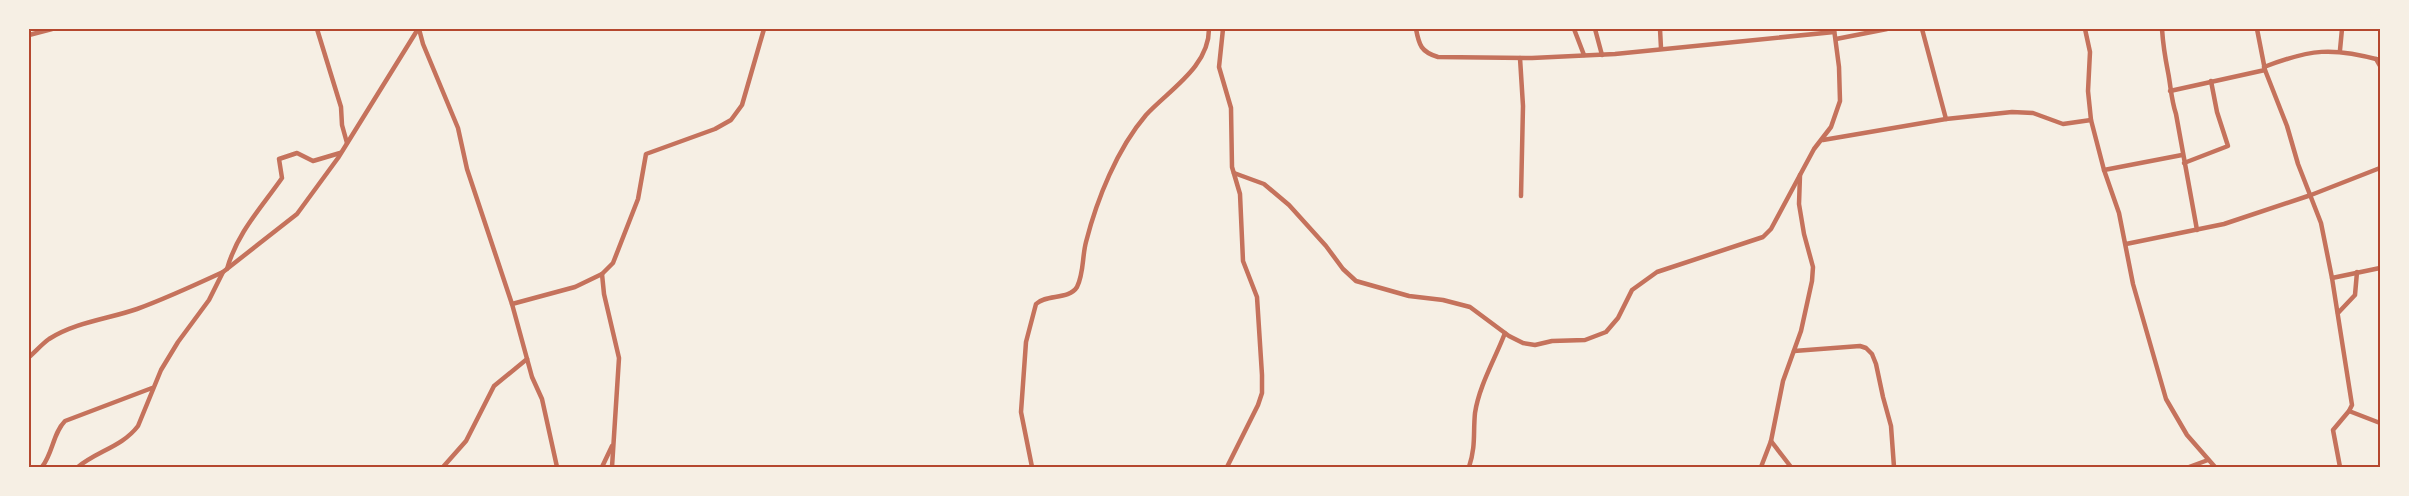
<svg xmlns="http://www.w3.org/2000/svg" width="2409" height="496" font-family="'Golos Text',sans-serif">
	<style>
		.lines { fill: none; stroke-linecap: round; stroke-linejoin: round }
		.minor { stroke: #c5725c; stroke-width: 4.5 }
		.neatline { fill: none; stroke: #b5482f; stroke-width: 2 }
	</style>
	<rect width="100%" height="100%" fill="#f6efe4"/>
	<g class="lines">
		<g class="minor">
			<polyline points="317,29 341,107 342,125 347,143"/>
			<polyline points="419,29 423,44 458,128 467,169 512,304 532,377 542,399 557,467"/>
			<polyline points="1223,29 1219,67 1231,108 1232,167 1240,194 1243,261 1257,297 1262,375 1262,393 1258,405 1227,467"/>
			<path d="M 1416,29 C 1419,45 1421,52 1438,57 L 1532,58 L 1615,54 L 1834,32"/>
			<polyline points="1574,29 1584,55"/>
			<polyline points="1595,29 1602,55"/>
			<polyline points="1660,29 1661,48"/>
			<polyline points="1922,29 1946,119"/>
			<polyline points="2085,29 2090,52 2088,91 2091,120 2104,170 2119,213 2133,284 2166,399 2187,435 2215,467"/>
			<path d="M 2162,29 C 2163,44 2165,57 2168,72 C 2171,87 2171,99 2176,114 L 2197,230"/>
			<polyline points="2257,29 2265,70 2287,126 2298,164 2321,223 2332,278 2352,405 2349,411 2333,430 2340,467"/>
			<polyline points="29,35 52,29"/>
			<polyline points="1836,39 1887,29"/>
			<polyline points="2340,50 2342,29"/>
			<polyline points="1520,58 1523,106 1521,196"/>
			<polyline points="2376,59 2380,66"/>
			<path d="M 2264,67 C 2311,49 2332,47 2380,60"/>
			<polyline points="2170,91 2265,70"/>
			<polyline points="1823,140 1946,119 2012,112 2033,113 2063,124 2091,120"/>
			<polyline points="2184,163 2228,146 2217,112 2211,81"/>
			<polyline points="2104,170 2182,155"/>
			<polyline points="1234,173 1264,184 1289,205 1326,246 1343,269 1356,281 1409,296 1443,300 1470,307 1509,336 1523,343 1535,345 1552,341 1585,340 1606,332 1618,318 1632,290 1657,272 1763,237 1771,229 1800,175"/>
			<polyline points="2126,244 2224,224 2311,195 2380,168"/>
			<path d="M 227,269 C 237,233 261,208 282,178 L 279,159 L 297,153 L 313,161 L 340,153"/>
			<polyline points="602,274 604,294 619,358 612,467"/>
			<polyline points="2332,278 2380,268"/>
			<polyline points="512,304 575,287 602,274 613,263 638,199 646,154 715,129 731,120 742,105 764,29"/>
			<polyline points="2338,313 2355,295 2357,272"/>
			<polyline points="1794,351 1860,346 1866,348 1872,354 1876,364 1883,397 1891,426 1894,467"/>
			<path d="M 29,357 C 36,351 42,344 49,339 C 76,322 108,319 137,309 C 167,298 195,285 223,272"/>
			<polyline points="2349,411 2380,423"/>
			<polyline points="1771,441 1791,467"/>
			<path d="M 42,467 C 53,453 53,433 65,421 L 152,388"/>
			<path d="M 78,467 C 97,451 122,447 138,426 L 161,370 L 178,342 L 209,300 L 223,272 L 297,214 L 338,158 L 418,29"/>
			<polyline points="443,467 466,441 494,386 527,359"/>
			<polyline points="602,467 612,446"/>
			<path d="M 1032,467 L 1021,412 L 1026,342 L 1036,304 C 1046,294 1069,300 1077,287 C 1084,273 1082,257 1086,242 C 1097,199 1117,149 1146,115 C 1169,90 1209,67 1209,29"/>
			<path d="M 1469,467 C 1476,446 1473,433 1475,413 C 1479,386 1495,359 1505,333"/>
			<polyline points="1761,467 1771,441 1783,381 1801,331 1812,281 1813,267 1804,234 1799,204 1800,175 1814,149 1831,127 1840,101 1839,67 1834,29"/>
			<polyline points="2189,467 2208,460"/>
			<polyline points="2379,467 2380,466"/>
		</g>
	</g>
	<rect width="2409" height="496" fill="none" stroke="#f6efe4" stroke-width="60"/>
	<rect x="30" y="30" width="2349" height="436" class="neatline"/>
</svg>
